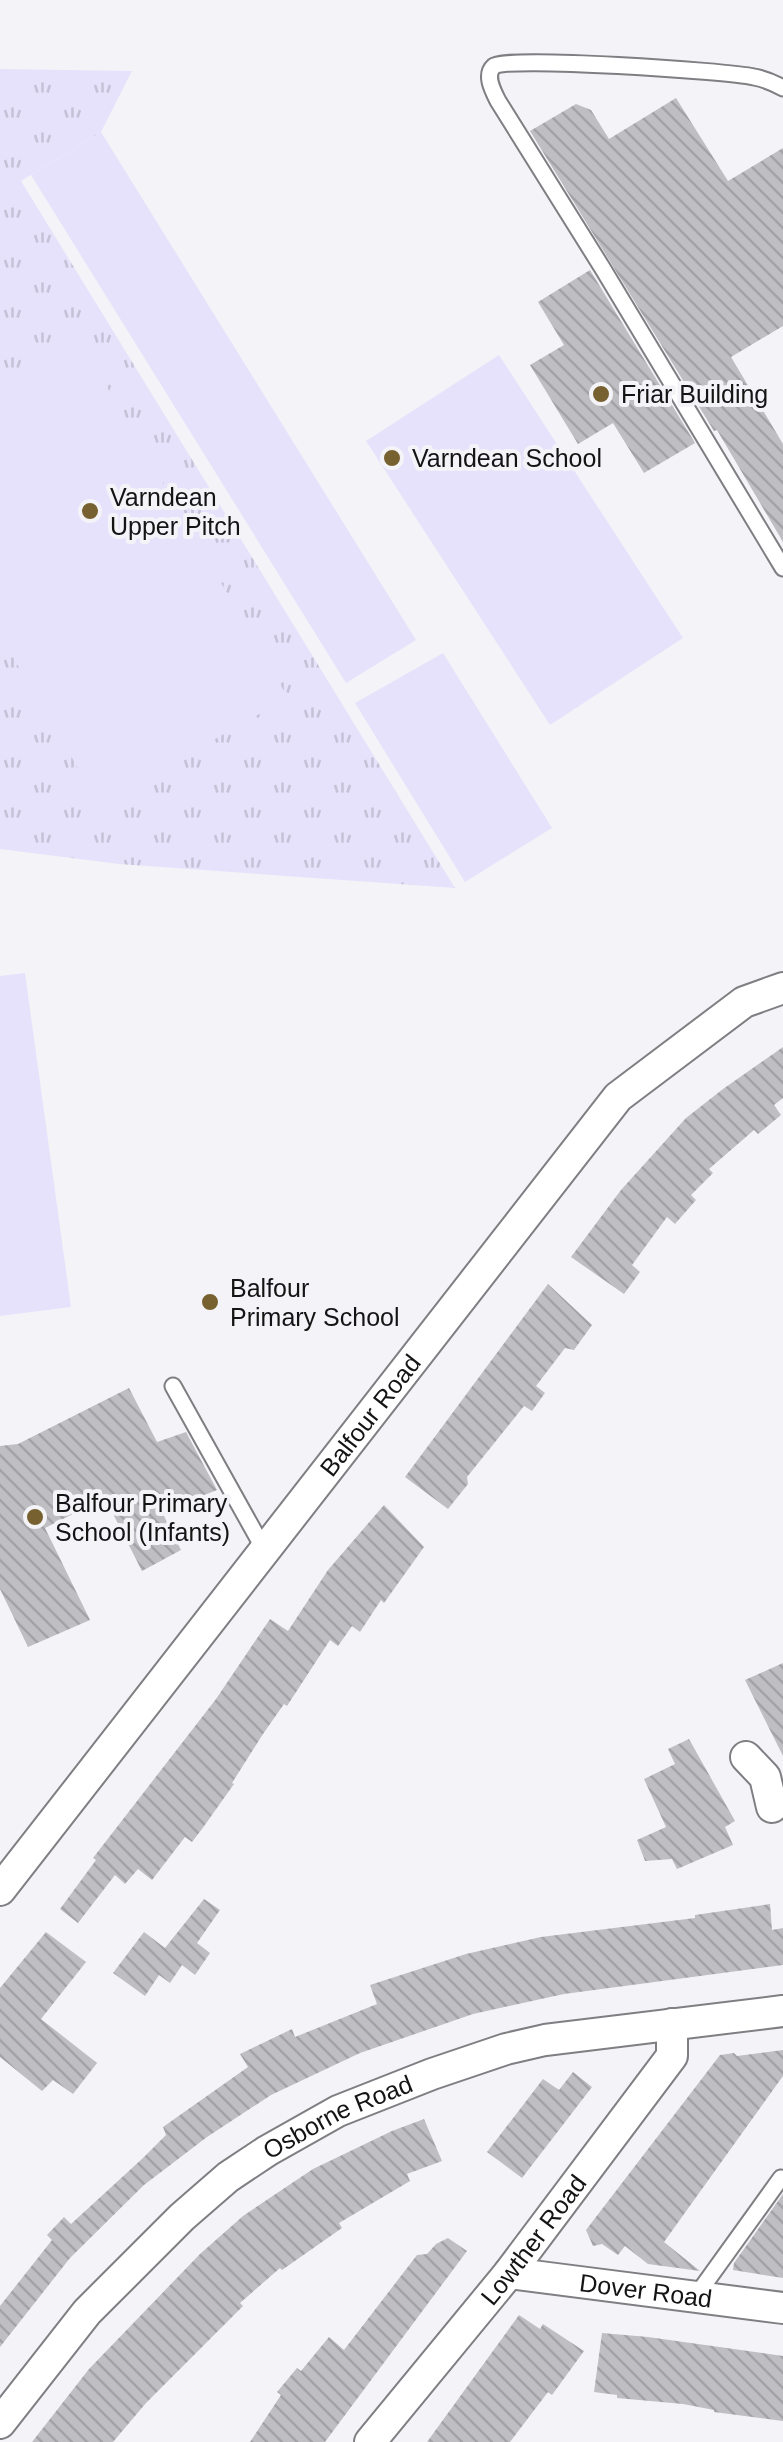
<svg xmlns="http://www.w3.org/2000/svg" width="783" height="2442" font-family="Arial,sans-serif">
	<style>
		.park { fill: url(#park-tufts) }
		.garden { fill: #e7e2fb }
		.building { fill: url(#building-back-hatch) }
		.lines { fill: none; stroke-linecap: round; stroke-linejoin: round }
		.service-casing { stroke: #7f7e82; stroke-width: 19 }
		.minor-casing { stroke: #7f7e82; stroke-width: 34 }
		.service { stroke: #fff; stroke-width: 15 }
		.minor { stroke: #fff; stroke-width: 30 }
		.poi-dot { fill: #786131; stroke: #f4f3f7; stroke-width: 4 }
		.labels { text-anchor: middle; stroke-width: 8; stroke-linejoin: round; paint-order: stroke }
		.poi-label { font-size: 25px; fill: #141415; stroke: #f4f3f7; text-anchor: start }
		.street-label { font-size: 25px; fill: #141415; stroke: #f4f3f7 }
	</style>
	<defs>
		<pattern id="park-tufts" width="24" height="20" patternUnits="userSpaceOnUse" patternTransform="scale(2.5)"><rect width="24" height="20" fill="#e7e2fb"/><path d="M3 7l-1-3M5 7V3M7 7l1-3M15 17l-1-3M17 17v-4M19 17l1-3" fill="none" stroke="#c5c1d6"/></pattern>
		<pattern id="building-back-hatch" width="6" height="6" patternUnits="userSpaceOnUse" patternTransform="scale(2.5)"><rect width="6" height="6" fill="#bfbfc3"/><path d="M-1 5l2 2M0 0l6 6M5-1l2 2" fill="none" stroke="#a3a3a7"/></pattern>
	</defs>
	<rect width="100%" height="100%" fill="#f4f3f7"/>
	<polygon class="park" points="0,69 132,71 101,132 21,181 455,888 119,864 0,849"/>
	<g class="garden">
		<polygon points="101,132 416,640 346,683 31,175"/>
		<polygon points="81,342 288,698 99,804 0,635 0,386"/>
		<polygon points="499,355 683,638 550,725 366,441"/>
		<polygon points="443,653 552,828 465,882 355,703"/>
		<polygon points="25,973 71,1307 0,1316 0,976"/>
	</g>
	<g class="building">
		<polygon points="676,98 728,181 783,148 783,326 731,357 783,444 783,542 717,430 714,431 530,131 576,104 591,110 609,139"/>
		<polygon points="590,270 695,443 644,473 613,423 578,444 530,365 564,345 538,302"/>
		<polygon points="783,1047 783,1098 774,1105 781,1115 758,1134 754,1130 709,1169 713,1173 691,1195 696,1200 675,1224 667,1217 632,1265 640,1272 624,1294 571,1257 621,1190 686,1118 723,1089"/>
		<polygon points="548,1284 592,1325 574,1350 565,1348 536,1386 545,1393 532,1411 524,1406 467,1477 468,1484 448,1509 405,1477"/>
		<polygon points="129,1388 157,1442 186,1432 217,1490 162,1512 181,1550 142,1571 105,1498 45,1528 90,1620 28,1647 0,1589 0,1446 18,1444"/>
		<polygon points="384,1505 424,1547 384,1603 381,1600 360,1632 352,1626 338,1646 330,1640 287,1706 284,1704 263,1734 232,1783 234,1784 202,1829 192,1842 185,1837 152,1880 138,1869 125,1884 115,1875 78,1923 60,1909 96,1860 93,1858 216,1699 270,1619 288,1631 328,1570"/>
		<polygon points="783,1663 783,1756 745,1680"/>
		<polygon points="689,1739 735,1821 725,1827 733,1845 677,1869 672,1859 645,1861 637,1840 666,1827 644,1779 675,1764 668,1749"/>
		<polygon points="204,1899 220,1910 197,1943 210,1953 195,1975 182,1965 170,1983 159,1975 145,1996 113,1973 144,1932 165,1948"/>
		<polygon points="770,1904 772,1930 783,1928 783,1965 564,1994 473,2014 360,2053 271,2095 207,2137 144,2185 70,2258 0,2347 0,2306 52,2240 47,2235 64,2217 71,2224 143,2158 166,2135 163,2127 248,2067 240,2054 292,2029 295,2037 377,2004 370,1985 466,1954 541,1937 695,1918 695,1915"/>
		<polygon points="46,1932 86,1962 41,2019 97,2063 73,2094 53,2080 42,2091 0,2057 0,1988"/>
		<polygon points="783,2050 783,2076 664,2242 700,2271 648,2264 625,2246 618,2255 602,2244 593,2246 586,2230 720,2055 734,2053 737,2056"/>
		<polygon points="573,2072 592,2087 522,2178 487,2152 543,2079 559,2090"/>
		<polygon points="424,2119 442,2161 407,2174 410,2181 339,2223 342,2228 282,2270 280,2268 240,2303 243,2306 146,2403 113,2442 32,2442 89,2369 200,2254 243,2216 313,2169 392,2131"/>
		<polygon points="783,2194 783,2278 733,2270 734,2263"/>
		<polygon points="448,2238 467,2251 325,2442 250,2442 281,2395 277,2392 297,2368 301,2371 329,2337 344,2350 417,2255 427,2254 436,2244"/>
		<polygon points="519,2315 540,2329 543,2324 584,2351 552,2395 548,2392 510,2442 427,2442"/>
		<polygon points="602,2333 648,2337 783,2356 783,2421 714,2412 714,2410 683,2404 617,2398 617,2395 594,2392"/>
	</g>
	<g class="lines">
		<defs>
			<g id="service">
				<path d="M 783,88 C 774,83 765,79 754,77 C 728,71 504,56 494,66 C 484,75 493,91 498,101 L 603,269 L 783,568"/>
				<polyline points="173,1386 265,1551"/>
				<polyline points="696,2296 781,2178"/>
			</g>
			<g id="minor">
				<polyline points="746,1757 765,1777 772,1807"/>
				<path id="s1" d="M 0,1890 L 618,1097 L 744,1002 L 783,988"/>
				<path id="s2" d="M 509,2273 L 783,2308"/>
				<path id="s3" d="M 0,2423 L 87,2312 L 182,2217 L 228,2177 L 267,2151 L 338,2111 L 432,2074 L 506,2049 L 545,2040 L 783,2011"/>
				<path id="s4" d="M 370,2442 L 509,2273 L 672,2056 L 672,2024"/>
			</g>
		</defs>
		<use href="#service" class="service-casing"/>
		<use href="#minor" class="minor-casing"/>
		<use href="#service" class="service"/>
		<use href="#minor" class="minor"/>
	</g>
	<g class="poi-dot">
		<circle cx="601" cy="394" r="10"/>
		<circle cx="392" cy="458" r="10"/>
		<circle cx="90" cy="511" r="10"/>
		<circle cx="210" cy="1302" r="10"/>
		<circle cx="35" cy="1517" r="10"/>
	</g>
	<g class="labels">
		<g class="poi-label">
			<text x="621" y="403">Friar Building</text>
			<text x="412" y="467">Varndean School</text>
			<text x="110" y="506">Varndean<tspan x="110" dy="29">Upper Pitch</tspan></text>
			<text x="230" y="1297">Balfour<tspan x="230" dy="29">Primary School</tspan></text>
			<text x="55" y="1512">Balfour Primary<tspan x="55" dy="29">School (Infants)</tspan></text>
		</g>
		<g class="street-label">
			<text dy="9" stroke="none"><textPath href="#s1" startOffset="602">Balfour Road</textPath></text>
			<text dy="9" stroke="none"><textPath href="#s3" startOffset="462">Osborne Road</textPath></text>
			<text dy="9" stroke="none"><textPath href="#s4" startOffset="260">Lowther Road</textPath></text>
			<text dy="9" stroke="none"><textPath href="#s2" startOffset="138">Dover Road</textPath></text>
		</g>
	</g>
</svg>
